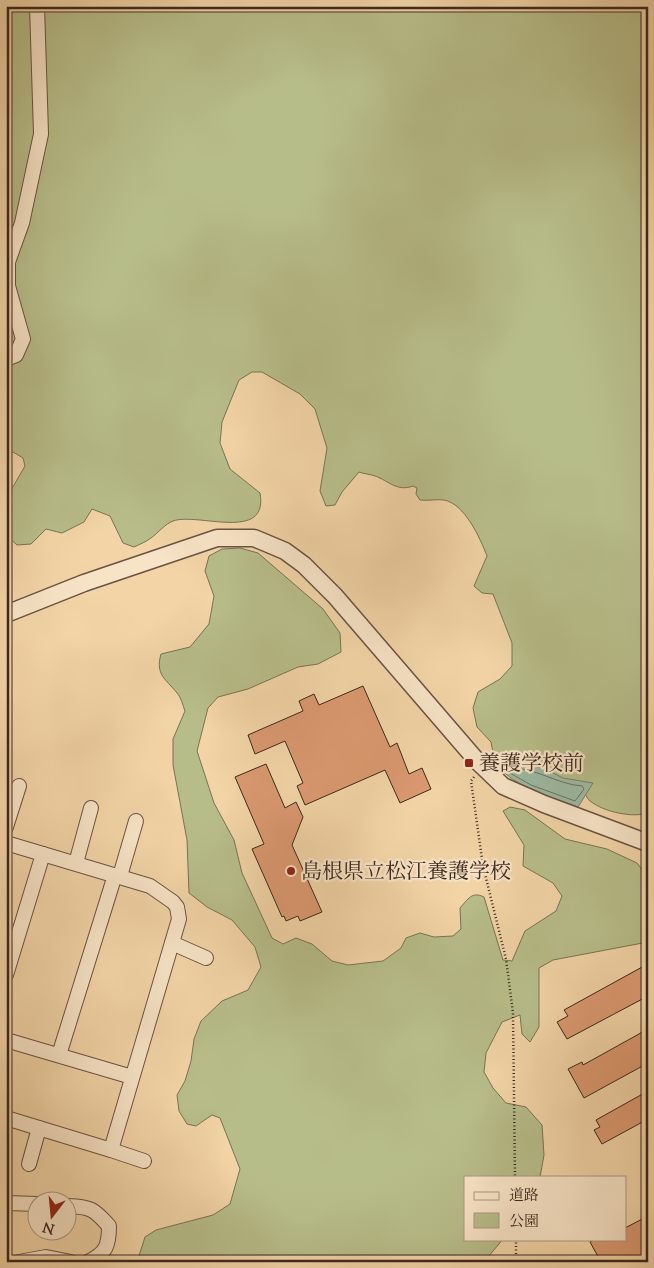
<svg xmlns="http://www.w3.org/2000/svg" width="654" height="1268" font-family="'Sorts Mill Goudy','Noto Serif JP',serif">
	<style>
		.green { fill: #b7bd89; stroke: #7a7254 }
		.water { fill: #9cb9a2; stroke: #767f6e }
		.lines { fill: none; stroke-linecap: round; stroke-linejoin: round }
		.shore { stroke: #6c7061; stroke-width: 1 }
		.building { fill: #db9970; stroke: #3c2820 }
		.minor-casing { stroke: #6a5342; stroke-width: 16 }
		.tertiary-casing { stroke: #6a5342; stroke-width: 19 }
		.path { stroke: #3c2820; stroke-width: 2.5; stroke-dasharray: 1 2.5; stroke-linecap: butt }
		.minor { stroke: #f7e3c6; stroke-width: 14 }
		.tertiary { stroke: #f7e3c6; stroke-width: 16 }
		.poi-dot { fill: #8f2418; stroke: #f7e3c6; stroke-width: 2 }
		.labels { text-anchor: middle; stroke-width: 4.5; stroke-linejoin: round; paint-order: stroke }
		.poi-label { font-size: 21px; fill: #3c2820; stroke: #f7e3c6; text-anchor: start }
	</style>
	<rect width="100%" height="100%" fill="#f2d4a7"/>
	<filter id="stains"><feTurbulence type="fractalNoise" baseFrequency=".004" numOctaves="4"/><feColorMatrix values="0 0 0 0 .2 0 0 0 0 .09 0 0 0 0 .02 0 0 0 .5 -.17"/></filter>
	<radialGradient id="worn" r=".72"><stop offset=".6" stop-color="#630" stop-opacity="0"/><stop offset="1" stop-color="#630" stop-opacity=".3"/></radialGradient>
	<g class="green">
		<path d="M 6,6 L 648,6 L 648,813 C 632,818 604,812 590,801 C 587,798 584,792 581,788 L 511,769 L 494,758 L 491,742 L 477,727 L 473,708 L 478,692 L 500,679 L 512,666 L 512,643 L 493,594 L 482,593 L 474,586 L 487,556 C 480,538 465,504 444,500 C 437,499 428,501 420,500 L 416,494 L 417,488 L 413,486 C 397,492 389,481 375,476 C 370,474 364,474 359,472 L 342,492 L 335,505 L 326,506 L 320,491 L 327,448 L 315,409 L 300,394 L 262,372 L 252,372 L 239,380 L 222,422 L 220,443 L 230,469 L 260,493 C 269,543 197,512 173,521 C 165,524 158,533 151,538 C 146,542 140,544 134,547 L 123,543 L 110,516 L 92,509 L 84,522 L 62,533 L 46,529 L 31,544 L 17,545 L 6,535 L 6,499 L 25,466 L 23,458 L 13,452 L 6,458 Z"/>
		<path d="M 240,548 L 258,553 L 323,609 L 340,633 L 341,652 L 318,664 L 298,667 L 248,689 L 218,697 L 208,708 L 197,751 L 214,803 L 234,840 L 242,873 L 272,938 L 283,944 L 296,938 L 312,944 L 332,961 L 348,965 L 383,961 L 401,948 L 406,938 L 420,933 L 434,937 L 453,936 L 461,929 L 460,908 C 468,899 472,891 484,897 L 503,960 L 512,961 L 525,931 L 556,911 L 562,896 L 553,883 L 523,866 L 524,845 L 503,811 L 510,807 L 525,810 L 565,839 L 607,849 L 637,863 L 648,877 L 648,942 L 553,960 L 539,968 L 539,1027 L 530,1042 L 522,1034 L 520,1015 L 502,1022 L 486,1053 L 484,1072 L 493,1088 L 506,1103 L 526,1107 L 542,1125 L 544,1155 L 540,1177 L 465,1177 L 465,1239 L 503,1239 L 484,1262 L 137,1262 L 145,1237 L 156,1230 L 213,1215 L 230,1204 L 240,1169 L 220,1118 L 212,1115 L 196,1126 L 187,1124 L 179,1111 L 177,1095 L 185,1081 L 191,1061 L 194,1039 L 201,1021 L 222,1001 L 248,990 L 261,967 L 255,947 L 232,920 L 207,907 L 189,893 L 187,840 L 173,765 L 173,739 L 185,711 C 183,706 181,697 177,693 C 166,679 155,675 161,654 L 190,647 L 209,624 L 214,596 L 205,571 L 209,556 L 222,549 Z"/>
	</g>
	<path class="water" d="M 513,763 L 543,768 L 563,778 L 593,783 L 578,807 C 549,796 517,789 496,764 Z"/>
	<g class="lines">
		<path class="shore" d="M 511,768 C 537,768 556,784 582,786 L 584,789 L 575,801 L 531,785 L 510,773 L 508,770 Z"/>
	</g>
	<g class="building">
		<polygon points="363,686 390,747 397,743 409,774 422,768 431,789 400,803 385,770 305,805 297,786 303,783 285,741 255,754 248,735 303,711 299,701 314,694 319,705"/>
		<polygon points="266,764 285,808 296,802 303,817 292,845 322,912 300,921 298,916 286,921 284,916 282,917 252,849 264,844 235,777"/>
		<polygon points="644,966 648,974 648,996 567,1039 557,1022 568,1016 564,1010"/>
		<polygon points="648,1029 648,1063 584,1098 568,1069 582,1062 583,1065"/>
		<polygon points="648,1091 648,1119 602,1144 594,1130 600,1127 596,1120"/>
		<polygon points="648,1216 648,1262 601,1262 590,1242 595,1239 625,1239 625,1228"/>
	</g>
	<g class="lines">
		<defs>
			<g id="minor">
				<polyline points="6,359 16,355 23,339 8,286 8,262 22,223 41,134 37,6"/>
				<polyline points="6,827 19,786"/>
				<polyline points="6,843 150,886 173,902 177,907 179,919 111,1150 6,1118"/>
				<polyline points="76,863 91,808"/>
				<polyline points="120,876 136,821"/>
				<polyline points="172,943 206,958"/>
				<polyline points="6,975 43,854"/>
				<polyline points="6,1040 132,1077"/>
				<polyline points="59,1055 115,875"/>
				<polyline points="111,1150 144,1161"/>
				<polyline points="29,1164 39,1128"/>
				<polyline points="6,1203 38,1204"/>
				<path d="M 68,1206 C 91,1207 94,1209 109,1226 C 109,1246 106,1253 88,1262"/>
				<polyline points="19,1262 46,1257 71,1262"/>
			</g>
			<polyline id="tertiary" points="6,614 84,583 217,538 254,538 285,551 304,565 335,596 478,762 503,786 544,804 648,843"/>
		</defs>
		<use href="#minor" class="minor-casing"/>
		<use href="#tertiary" class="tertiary-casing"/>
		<g class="path">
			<polyline points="474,777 471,781 483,866 506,959 513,1013 515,1177"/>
			<polyline points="516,1239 516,1262"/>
		</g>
		<use href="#minor" class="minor"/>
		<use href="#tertiary" class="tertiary"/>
	</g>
	<g class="poi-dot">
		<rect x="464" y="758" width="10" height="10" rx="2.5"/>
		<circle cx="291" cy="871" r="5"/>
	</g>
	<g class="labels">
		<g class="poi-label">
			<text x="479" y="770">養護学校前</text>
			<text x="301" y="878">島根県立松江養護学校</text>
		</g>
	</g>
	<rect width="654" height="1268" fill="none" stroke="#f2d4a7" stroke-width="25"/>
	<rect x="8" y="8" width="639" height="1253" fill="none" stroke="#3c2820" stroke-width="2.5"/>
	<rect x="12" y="12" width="629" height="1243" fill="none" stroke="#3c2820"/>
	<rect x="464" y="1176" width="162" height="65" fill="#f7e3c6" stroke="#ac9884"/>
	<rect x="474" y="1192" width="25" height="8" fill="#f7e3c6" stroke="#ac9884"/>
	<text x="509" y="1200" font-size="15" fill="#3c2820">道路</text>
	<rect x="474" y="1213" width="25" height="15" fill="#b7bd89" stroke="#ac9884"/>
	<text x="509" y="1226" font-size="15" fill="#3c2820">公園</text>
	<g transform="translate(52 1216) rotate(196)"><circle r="24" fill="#f7e3c6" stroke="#ac9884"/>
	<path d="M0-4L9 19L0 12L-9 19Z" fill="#8f2418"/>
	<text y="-8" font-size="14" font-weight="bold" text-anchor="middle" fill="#3c2820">N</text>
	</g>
	<rect width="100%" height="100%" filter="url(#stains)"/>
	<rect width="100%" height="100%" fill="url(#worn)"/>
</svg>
